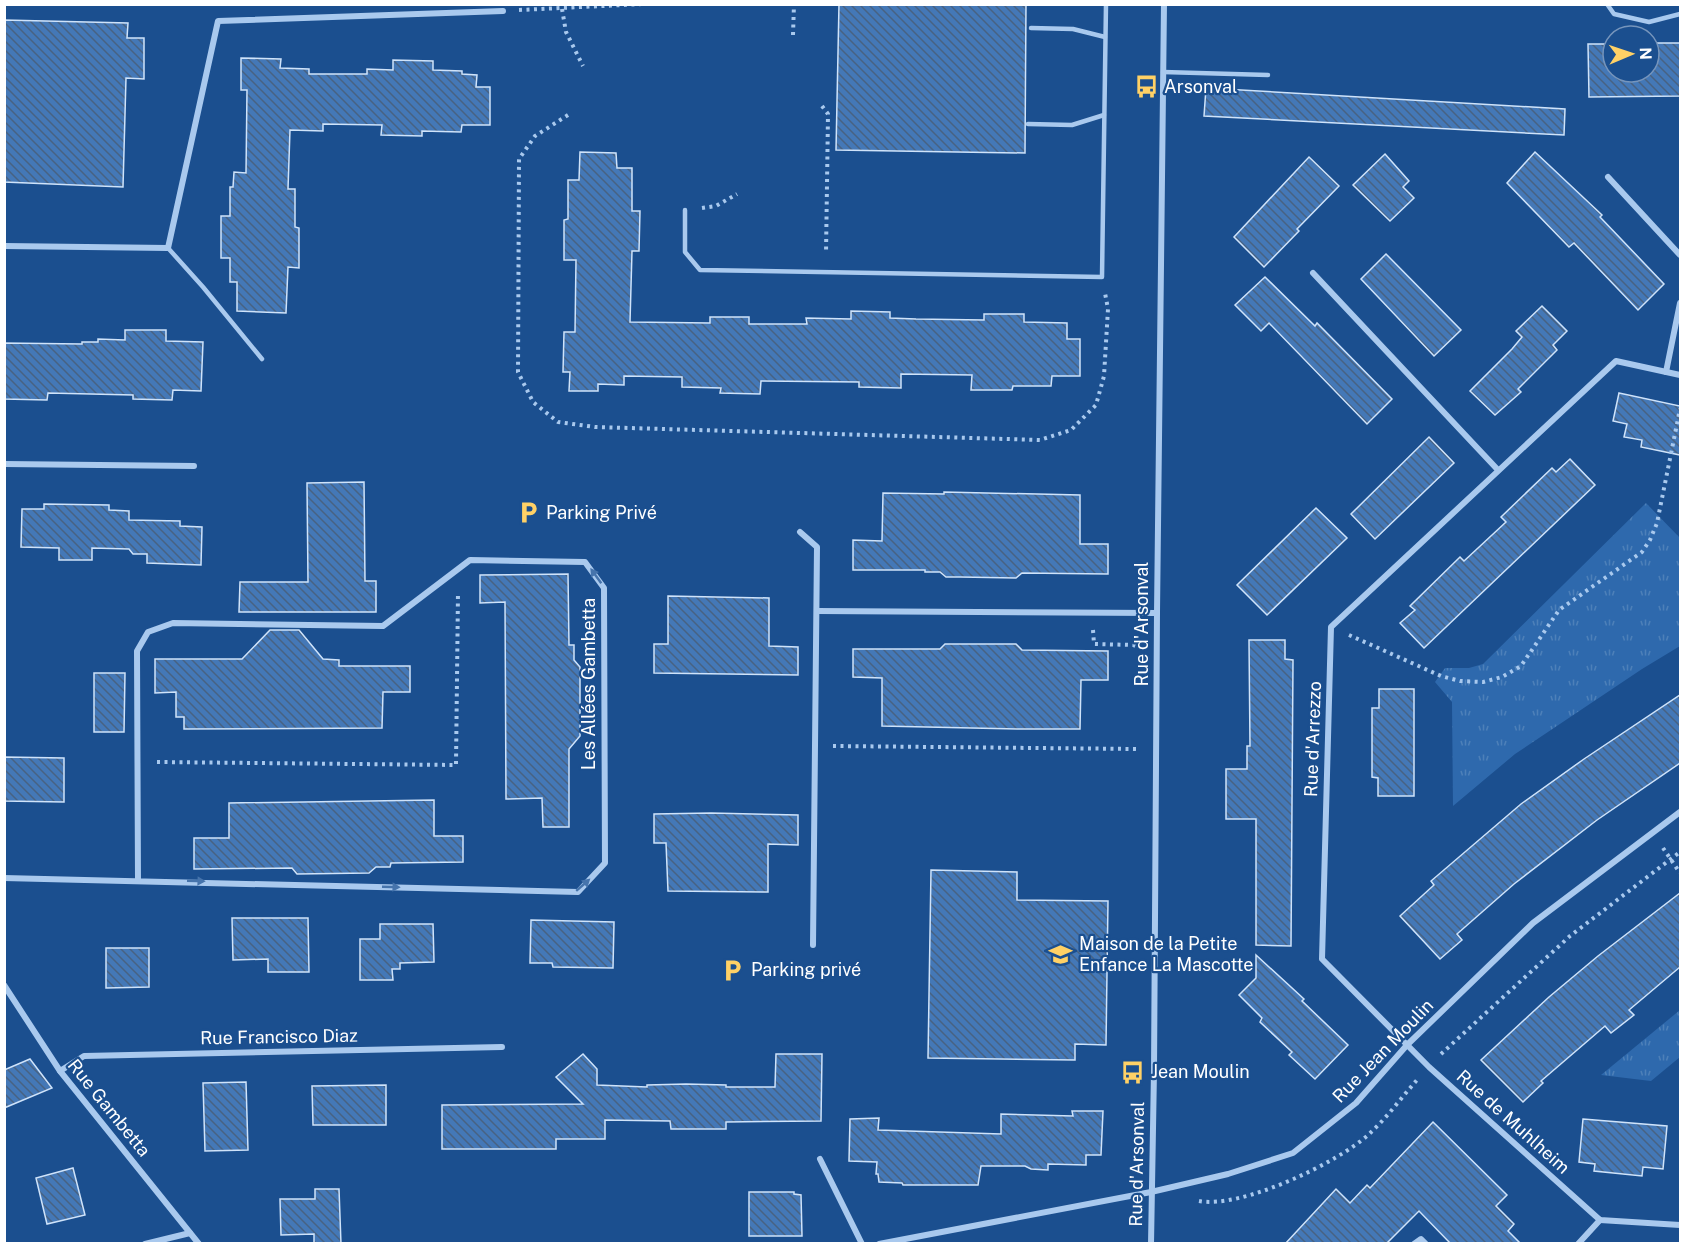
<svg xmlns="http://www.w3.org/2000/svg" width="1685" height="1248" font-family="'Public Sans',sans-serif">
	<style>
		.grass { fill: url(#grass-tufts) }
		.building { fill: url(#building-back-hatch); stroke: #cfe3fa; stroke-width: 1.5 }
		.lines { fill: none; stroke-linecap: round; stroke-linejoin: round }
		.path { stroke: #a9c9ee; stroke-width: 4; stroke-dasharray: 3 4.5; stroke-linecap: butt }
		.lane { stroke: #a9c9ee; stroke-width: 4.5 }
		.street { stroke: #a9c9ee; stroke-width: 6 }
		.oneway { fill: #4674ac }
		.labels { text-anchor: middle; stroke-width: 4.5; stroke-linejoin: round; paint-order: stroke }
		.poi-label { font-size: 18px; fill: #fff; stroke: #1b4f8f; text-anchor: start }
		.street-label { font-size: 18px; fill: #fff; stroke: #1b4f8f }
	</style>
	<defs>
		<pattern id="grass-tufts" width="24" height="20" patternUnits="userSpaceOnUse" patternTransform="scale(1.5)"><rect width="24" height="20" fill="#2e69ad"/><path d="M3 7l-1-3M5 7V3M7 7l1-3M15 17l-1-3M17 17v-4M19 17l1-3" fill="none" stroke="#4d80b9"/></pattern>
		<pattern id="building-back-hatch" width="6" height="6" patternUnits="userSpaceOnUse" patternTransform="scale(1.5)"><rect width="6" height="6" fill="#4478b7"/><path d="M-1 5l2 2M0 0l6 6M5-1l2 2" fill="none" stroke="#486282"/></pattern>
	</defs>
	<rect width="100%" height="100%" fill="#1b4f8f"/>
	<g class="grass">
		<polygon points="1646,503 1680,538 1680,646 1642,669 1515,754 1453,806 1452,702 1435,682 1445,668 1469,668 1483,664"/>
		<polygon points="1680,1010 1680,1057 1651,1081 1601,1075"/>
	</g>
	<g class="building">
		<polygon points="839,4 1026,4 1025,153 836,150"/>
		<polygon points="4,20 128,23 127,38 144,38 144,79 126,78 123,187 4,182"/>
		<polygon points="1649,43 1680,43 1680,96 1589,97 1588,44 1613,44 1613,72 1649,72"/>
		<polygon points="241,58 281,59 280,68 309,69 309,74 367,74 367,69 393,70 393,60 433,61 433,70 462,71 462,74 477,75 476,87 490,87 490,125 462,125 461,132 422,131 422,136 381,135 382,125 323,124 323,131 290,130 288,189 295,189 295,227 299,228 299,268 288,267 286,313 237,311 237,282 230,282 230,258 221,258 221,216 230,216 230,187 233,187 234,172 246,173 247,90 241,90"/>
		<polygon points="1206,88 1565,109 1564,135 1204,116"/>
		<polygon points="580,152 616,153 617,168 632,168 632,211 640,211 639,251 632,251 630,322 710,323 710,317 749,317 749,324 807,324 806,318 851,319 851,311 890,312 890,318 916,319 984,320 984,314 1024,314 1024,322 1067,323 1067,339 1080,339 1080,376 1052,376 1051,386 1013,386 1012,390 971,390 972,375 901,374 901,388 859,387 859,382 761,381 760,394 720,393 721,388 682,387 682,377 624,376 624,385 598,384 598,391 569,391 570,372 563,372 564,332 575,332 576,260 564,260 564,220 568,219 568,180 579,180"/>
		<polygon points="1535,152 1602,215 1600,217 1664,284 1638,310 1574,243 1569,247 1507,183"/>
		<polygon points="1385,154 1409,181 1403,187 1414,198 1390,221 1353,185"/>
		<polygon points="1309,157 1339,186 1297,229 1299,231 1264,267 1234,237"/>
		<polygon points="1386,254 1461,330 1434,356 1361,279"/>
		<polygon points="1265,277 1315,326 1317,323 1392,399 1367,424 1269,323 1261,331 1235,305"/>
		<polygon points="1542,306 1567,331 1553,345 1557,350 1518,389 1521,392 1495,415 1470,391 1512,349 1522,337 1516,331"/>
		<polygon points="125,330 166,330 166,341 203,342 201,391 173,390 172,400 133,399 133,395 48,393 47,400 4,399 4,343 82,344 82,342 98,342 98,339 125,340"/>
		<polygon points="1619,393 1680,406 1680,455 1641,447 1642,440 1624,437 1627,424 1613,421"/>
		<polygon points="1429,437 1454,463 1375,539 1351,514"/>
		<polygon points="1570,459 1595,485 1424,648 1400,623 1415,610 1410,606 1460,557 1464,561 1506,522 1501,517 1552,468 1556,472"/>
		<polygon points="364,482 365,581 376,581 376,612 239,612 240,582 308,582 307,483"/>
		<polygon points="944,492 1080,495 1080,544 1108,544 1108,574 1022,573 1016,578 960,577 946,577 940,572 925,572 925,570 853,570 853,540 882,541 883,493 944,494"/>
		<polygon points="44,504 109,505 109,510 129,511 129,520 180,521 180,526 202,527 201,565 147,563 147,554 133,554 129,549 92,548 92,560 59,560 59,548 21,547 22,509 44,509"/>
		<polygon points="1316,508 1347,538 1267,615 1237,585"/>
		<polygon points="568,574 569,645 574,645 574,660 580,667 580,736 569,749 569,827 543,827 542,798 506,799 505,602 480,603 480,575"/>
		<polygon points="668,596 769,598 769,646 798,647 798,675 654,673 654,644 668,644"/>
		<polygon points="270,630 299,630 323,659 339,660 339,666 410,666 410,692 383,692 382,728 184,729 184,717 176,717 176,692 155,693 155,659 242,659"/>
		<polygon points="1249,640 1285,640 1285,659 1293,660 1291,946 1256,945 1256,819 1226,819 1226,769 1247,769 1247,746 1250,746"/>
		<polygon points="945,644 1016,644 1022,650 1108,651 1108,680 1081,680 1080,729 1017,729 882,726 882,678 853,677 853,649 940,649"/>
		<polygon points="94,673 125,673 124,732 94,732"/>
		<polygon points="1379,689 1414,689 1414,796 1378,796 1378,778 1372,777 1372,708 1379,708"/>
		<polygon points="1680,695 1680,763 1597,820 1514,884 1457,934 1462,940 1440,959 1400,916 1434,885 1431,881 1521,804 1584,759"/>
		<polygon points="4,757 64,758 64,802 4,801"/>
		<polygon points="434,800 434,836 463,836 463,862 391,863 390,867 376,867 369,873 297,874 292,868 194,869 194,838 229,838 229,803"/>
		<polygon points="711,813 798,815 798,845 768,844 768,892 668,891 666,843 654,843 654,814"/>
		<polygon points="931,870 1017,872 1017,900 1108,901 1106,1045 1075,1044 1075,1060 928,1058"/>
		<polygon points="1680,893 1680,967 1629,1010 1634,1015 1611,1033 1605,1026 1541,1081 1543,1083 1523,1102 1481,1060 1549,997 1598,956"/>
		<polygon points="232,918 308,918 309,972 268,972 268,959 233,960"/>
		<polygon points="531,920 614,922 613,968 553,967 552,963 530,963"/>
		<polygon points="380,924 433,924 434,962 400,963 400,969 392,969 393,980 360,980 360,939 380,939"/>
		<polygon points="106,948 149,948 149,987 106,988"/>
		<polygon points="1256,955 1304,999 1302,1001 1348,1045 1315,1079 1289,1055 1292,1052 1260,1022 1262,1018 1239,995 1256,978"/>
		<polygon points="583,1054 597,1069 597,1085 647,1087 647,1085 686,1084 726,1085 726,1087 775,1087 776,1054 822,1054 821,1121 726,1122 726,1129 671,1129 670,1121 605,1120 605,1139 556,1139 556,1149 442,1149 442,1105 583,1104 556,1077"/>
		<polygon points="30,1059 52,1088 4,1108 4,1070"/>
		<polygon points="246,1082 248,1150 205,1151 203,1083"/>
		<polygon points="386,1085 386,1125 313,1125 312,1086"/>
		<polygon points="1072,1111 1103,1111 1101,1155 1086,1155 1086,1165 1048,1164 1048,1170 1031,1169 1025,1166 981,1166 978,1185 903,1185 902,1183 879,1182 878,1174 876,1174 877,1162 849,1161 850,1119 879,1118 878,1130 1001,1134 1001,1114 1073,1116"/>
		<polygon points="1583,1119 1667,1126 1663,1169 1643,1167 1642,1176 1594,1171 1595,1164 1579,1162"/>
		<polygon points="1433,1122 1507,1195 1496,1206 1514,1224 1508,1231 1521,1244 1451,1244 1419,1211 1386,1244 1285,1244 1336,1189 1350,1203 1367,1185 1370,1188"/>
		<polygon points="73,1168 85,1215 47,1224 36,1178"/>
		<polygon points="315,1189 339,1189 341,1244 314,1244 314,1234 281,1235 280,1199 315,1199"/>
		<polygon points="749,1192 794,1192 794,1194 801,1195 802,1236 749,1236"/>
	</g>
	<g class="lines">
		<g class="path">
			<polyline points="562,9 566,32 583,66"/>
			<polyline points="519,10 644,4"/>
			<polyline points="793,35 794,4"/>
			<polyline points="822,106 828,114 826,254"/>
			<polyline points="568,115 535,136 519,159 518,372 533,402 558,422 595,427 1040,440 1071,430 1096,405 1104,376 1108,309 1105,293"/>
			<polyline points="702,208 716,206 737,194"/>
			<polyline points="1093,630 1094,644 1133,645 1138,647"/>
			<polyline points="1349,635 1441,676 1460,681 1483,682 1502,677 1521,666 1559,610 1642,552 1650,540 1657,523 1680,409"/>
			<polyline points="833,746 1137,749"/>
			<polyline points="157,762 456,765 458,592"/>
			<polyline points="1663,848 1680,873"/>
			<polyline points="1441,1054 1570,936 1680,852"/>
			<path d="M 1199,1201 C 1241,1209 1337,1163 1368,1135 C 1386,1119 1401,1098 1417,1080"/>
		</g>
		<g class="lane">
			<polyline points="1607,4 1614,14 1649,22 1680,14"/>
			<polyline points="1031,28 1073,29 1105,37"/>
			<polyline points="1163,72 1268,75"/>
			<polyline points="1028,124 1072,125 1104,115"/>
			<polyline points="685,210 685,252 700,270 1102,277 1106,4"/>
			<polyline points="168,248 203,287 262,359"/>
		</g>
		<g class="street">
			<polyline points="1608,177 1680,255"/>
			<polyline points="4,246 168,248 218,21 503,11"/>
			<polyline points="1313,273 1498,470"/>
			<polyline points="1666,372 1680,303"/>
			<polyline points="1680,375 1616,361 1331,627 1322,959 1429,1067 1600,1220 1680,1225"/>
			<polyline points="4,464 194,466"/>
			<polyline points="800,532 817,547 813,945"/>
			<polyline points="817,611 1157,613"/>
			<polyline points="4,878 578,892 605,863 604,588 585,562 470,560 383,626 173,623 148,632 137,651 138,880"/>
			<polyline points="4,985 60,1071 199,1244"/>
			<polyline points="60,1071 84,1056 502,1047"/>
			<polyline points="820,1159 862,1244"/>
			<polyline points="145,1244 190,1233"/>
			<polyline points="879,1244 1151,1192 1228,1174 1293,1153 1356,1103 1407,1045 1533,923 1680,812"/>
			<polyline points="1151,1244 1154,1071 1157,613 1164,4"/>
			<polyline points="1414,1244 1421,1239 1426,1244"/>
			<polyline points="1578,1244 1600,1220"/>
		</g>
	</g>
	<defs><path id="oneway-solid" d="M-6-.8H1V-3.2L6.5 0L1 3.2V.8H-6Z" transform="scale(1.5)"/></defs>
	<g class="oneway">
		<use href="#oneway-solid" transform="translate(596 576) rotate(-126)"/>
		<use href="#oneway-solid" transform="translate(196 881) rotate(2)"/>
		<use href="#oneway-solid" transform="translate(583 885) rotate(-41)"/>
		<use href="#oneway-solid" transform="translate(391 887) rotate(2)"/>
	</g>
	<defs>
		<symbol id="bus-bare" viewBox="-9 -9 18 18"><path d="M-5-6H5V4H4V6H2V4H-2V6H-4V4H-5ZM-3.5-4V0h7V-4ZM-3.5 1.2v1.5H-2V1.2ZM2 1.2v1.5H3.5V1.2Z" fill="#ffd166" stroke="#1b4f8f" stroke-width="2.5" paint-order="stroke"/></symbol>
		<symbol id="parking-bare" viewBox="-9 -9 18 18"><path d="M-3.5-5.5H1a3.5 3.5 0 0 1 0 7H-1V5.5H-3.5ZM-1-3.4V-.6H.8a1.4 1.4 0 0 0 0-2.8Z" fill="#ffd166" stroke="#1b4f8f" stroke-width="2.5" paint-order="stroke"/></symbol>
		<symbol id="school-bare" viewBox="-9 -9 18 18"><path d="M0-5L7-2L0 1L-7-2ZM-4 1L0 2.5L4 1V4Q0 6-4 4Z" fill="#ffd166" stroke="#1b4f8f" stroke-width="2.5" paint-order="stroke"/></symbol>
	</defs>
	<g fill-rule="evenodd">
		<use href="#bus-bare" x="1130" y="70" width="33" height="33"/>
		<use href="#parking-bare" x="512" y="496" width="33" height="33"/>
		<use href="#school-bare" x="1044" y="938" width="33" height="33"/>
		<use href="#parking-bare" x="716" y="954" width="33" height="33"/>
		<use href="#bus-bare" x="1116" y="1056" width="33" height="33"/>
	</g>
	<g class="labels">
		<g class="poi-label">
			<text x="1164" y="93">Arsonval</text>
			<text x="546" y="519">Parking Privé</text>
			<text x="1079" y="950">Maison de la Petite<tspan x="1079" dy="21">Enfance La Mascotte</tspan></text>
			<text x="751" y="976">Parking privé</text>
			<text x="1151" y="1078">Jean Moulin</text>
		</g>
		<g class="street-label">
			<text transform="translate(1142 624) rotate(-90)" y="6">Rue d'Arsonval</text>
			<text transform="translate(589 684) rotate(-90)" y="6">Les Allées Gambetta</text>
			<text transform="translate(1313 739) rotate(-88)" y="6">Rue d'Arrezzo</text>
			<text transform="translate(279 1037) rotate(-1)" y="6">Rue Francisco Diaz</text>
			<text transform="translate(1383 1051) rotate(-46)" y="6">Rue Jean Moulin</text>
			<text transform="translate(109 1108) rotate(51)" y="6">Rue Gambetta</text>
			<text transform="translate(1513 1122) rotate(42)" y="6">Rue de Muhlheim</text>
			<text transform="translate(1137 1164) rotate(-89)" y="6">Rue d'Arsonval</text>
		</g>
	</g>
	<rect width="1685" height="1248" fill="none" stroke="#ffffff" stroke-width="12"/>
	<g transform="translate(1631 54) rotate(88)"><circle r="28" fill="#1b4f8f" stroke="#7695bc" stroke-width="1.5"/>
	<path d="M0-4.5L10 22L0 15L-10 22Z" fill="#ffd166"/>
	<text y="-9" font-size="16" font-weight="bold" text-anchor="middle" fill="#ffffff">N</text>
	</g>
</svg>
